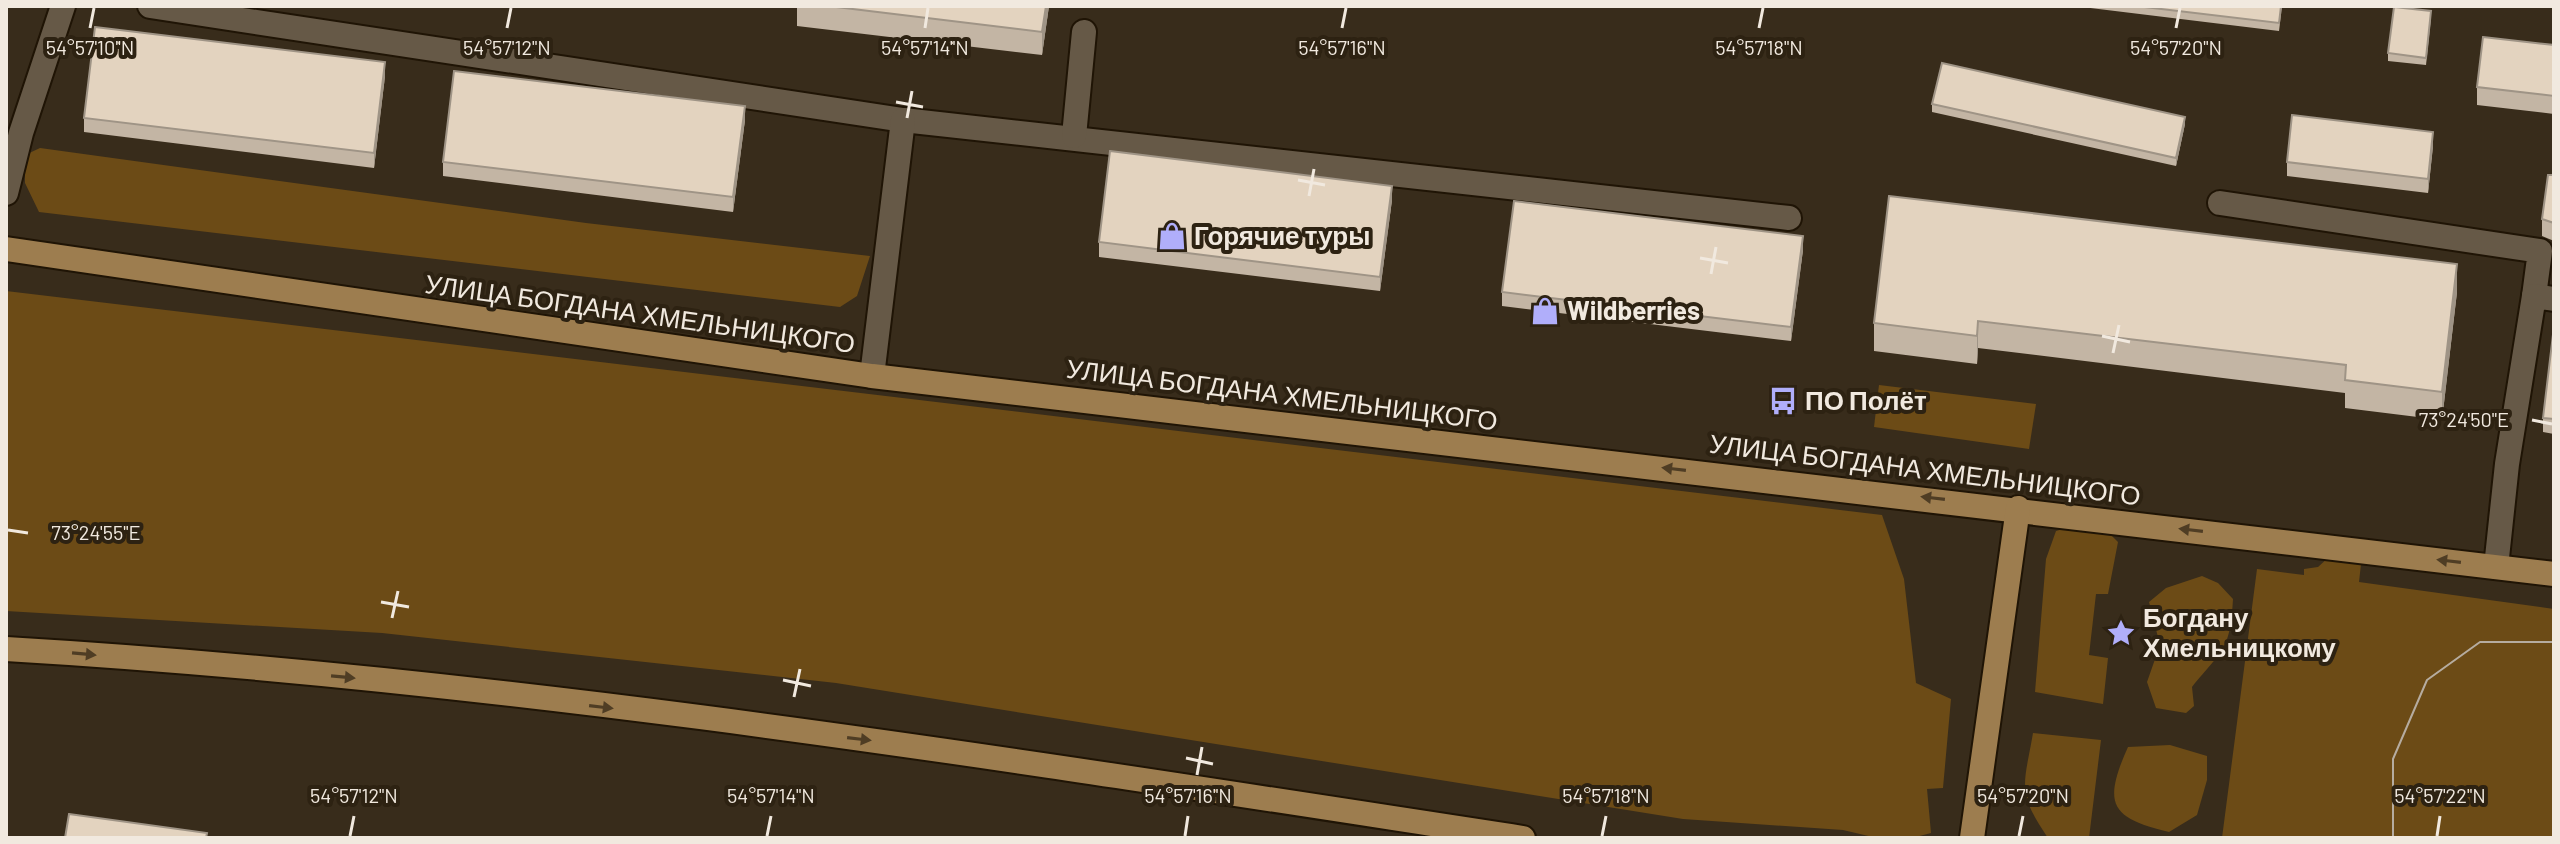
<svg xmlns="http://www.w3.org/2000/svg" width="2560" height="844" font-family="Barlow,sans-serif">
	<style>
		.green { fill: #6c4b16 }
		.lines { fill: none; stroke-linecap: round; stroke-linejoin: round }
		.service-casing { stroke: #1f1405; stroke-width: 28 }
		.minor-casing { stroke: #1f1405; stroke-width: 28 }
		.primary-casing { stroke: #1f1405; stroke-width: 28 }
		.service { stroke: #665947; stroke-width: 24 }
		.minor { stroke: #665947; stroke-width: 24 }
		.primary { stroke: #9d7d4f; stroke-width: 24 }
		.tram { stroke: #b6aca0; stroke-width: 2 }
		.wall { fill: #c3b5a4 }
		.shaded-wall { fill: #9f9486 }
		.building { fill: #e3d3bf; stroke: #9f9486; stroke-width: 2 }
		.oneway { fill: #4f3d24 }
		.ticks { fill: none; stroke: #f1e9df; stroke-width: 3 }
		.labels { text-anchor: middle; stroke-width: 8; stroke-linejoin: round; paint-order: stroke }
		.poi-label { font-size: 26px; font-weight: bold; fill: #f1e9df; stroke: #2d2212; text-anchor: start }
		.street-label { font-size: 26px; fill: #f1e9df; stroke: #2d2212 }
		.ticks-label { font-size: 20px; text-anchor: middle; fill: #f1e9df; stroke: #2d2212; stroke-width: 8; stroke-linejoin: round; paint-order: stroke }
	</style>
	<rect width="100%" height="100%" fill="#382c1b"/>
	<g class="green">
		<polygon points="40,148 586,223 870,256 857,296 840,307 39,212 25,183 25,155"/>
		<polygon points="6,291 1882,515 1904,579 1916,683 1951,699 1943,788 1927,789 1931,833 1912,838 1877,838 1843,830 1683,819 836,683 382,633 6,611"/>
		<polygon points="1879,385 2036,404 2029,449 1874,427"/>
		<polygon points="2077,525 2104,528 2118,542 2108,594 2096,594 2089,655 2108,658 2103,704 2035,692 2046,559 2056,531"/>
		<polygon points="2329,557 2361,564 2359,582 2554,609 2554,838 2222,838 2257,569 2304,575 2304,569 2318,567"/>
		<path d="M 2202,576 L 2218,583 L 2233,599 C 2230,651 2223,649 2192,687 L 2194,706 L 2186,713 L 2156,708 L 2147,682 L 2160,645 L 2149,602 L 2166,588 Z"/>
		<path d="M 2033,733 L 2101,740 L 2089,838 L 2048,838 C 2016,791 2024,786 2033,733 Z"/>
		<path d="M 2170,745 L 2207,756 L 2207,780 L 2197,815 L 2169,832 C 2109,818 2103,803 2128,747 Z"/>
	</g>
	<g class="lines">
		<defs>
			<g id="service">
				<polyline points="150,6 903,120 1789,218"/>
				<polyline points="1074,136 1084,32"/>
				<polyline points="2220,203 2540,251 2534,296"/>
				<polyline points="872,376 903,120"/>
				<polyline points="2496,567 2507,464 2534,296 2554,299"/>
			</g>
			<polyline id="minor" points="6,193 21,133 63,6"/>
			<g id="primary">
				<polyline points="6,249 872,376 2554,574"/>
				<path d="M 6,649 C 515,679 1019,761 1523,838"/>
				<polyline points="1972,838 2018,508"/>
			</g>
		</defs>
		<use href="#service" class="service-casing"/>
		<use href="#minor" class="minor-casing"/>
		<use href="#primary" class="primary-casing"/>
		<use href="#service" class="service"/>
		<use href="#minor" class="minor"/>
		<use href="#primary" class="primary"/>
		<polyline class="tram" points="2393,838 2393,759 2427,680 2480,642 2554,642"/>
	</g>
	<g class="wall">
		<polygon points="797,6 1049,6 1042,55 797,26"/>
		<polygon points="2074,6 2282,6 2279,31"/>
		<polygon points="2431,18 2426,65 2388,61 2388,53"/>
		<polygon points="2554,45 2554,114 2477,105 2477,87"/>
		<polygon points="385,76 374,168 84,132 84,118"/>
		<polygon points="1932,104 2185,124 2176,166 1932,112"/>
		<polygon points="745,120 733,212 443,176 443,162"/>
		<polygon points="2433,146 2428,193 2287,176 2287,162"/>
		<polygon points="2554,169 2554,241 2542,236 2542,219"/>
		<polygon points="1392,200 1380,291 1099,257 1099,242"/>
		<polygon points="1803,250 1791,341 1502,306 1502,292"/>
		<polygon points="2457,292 2442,420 2345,408 2345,393 1978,348 1977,364 1874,351 1874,323"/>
		<polygon points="2554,326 2554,434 2543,432 2543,418"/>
	</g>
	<g class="shaded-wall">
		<polygon points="1046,6 1049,6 1042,55 1042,32"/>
		<polygon points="385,62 385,76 374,168 374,153"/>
		<polygon points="745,106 745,120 733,212 733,197"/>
		<polygon points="2185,117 2185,124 2176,166 2176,158"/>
		<polygon points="2433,132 2433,146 2428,193 2428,179"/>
		<polygon points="1392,186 1392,200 1380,291 1380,277"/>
		<polygon points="1803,236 1803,250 1791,341 1791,327"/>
		<polygon points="2457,264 2457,292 2442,420 2442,392"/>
		<polygon points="1978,321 1978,348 1977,364 1977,336"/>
	</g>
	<g class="building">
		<polygon points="828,6 1046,6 1042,32"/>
		<polygon points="2136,6 2281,6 2279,23"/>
		<polygon points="2394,7 2431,11 2426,58 2388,53"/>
		<polygon points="95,27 385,62 374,153 84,118"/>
		<polygon points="2483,37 2554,45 2554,96 2477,87"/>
		<polygon points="1942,63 2185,117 2176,158 1932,104"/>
		<polygon points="454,71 745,106 733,197 443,162"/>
		<polygon points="2292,115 2433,132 2428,179 2287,162"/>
		<polygon points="1110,151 1392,186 1380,277 1099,242"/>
		<polygon points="2554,169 2554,223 2542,219 2548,175 2553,175"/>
		<polygon points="1889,196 2457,264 2442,392 2345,380 2346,365 1978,321 1977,336 1874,323"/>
		<polygon points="1514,201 1803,236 1791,327 1502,292"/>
		<polygon points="2554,326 2554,419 2543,418"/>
		<polygon points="69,814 207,833 206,838 65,838"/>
	</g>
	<defs><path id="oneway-solid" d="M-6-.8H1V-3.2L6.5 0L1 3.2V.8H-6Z" transform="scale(2)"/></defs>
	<g class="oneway">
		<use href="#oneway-solid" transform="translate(1674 469) rotate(-173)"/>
		<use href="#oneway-solid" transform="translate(1933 498) rotate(-173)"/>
		<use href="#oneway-solid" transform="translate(2191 530) rotate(-173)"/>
		<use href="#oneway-solid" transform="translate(2449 561) rotate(-173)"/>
		<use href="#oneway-solid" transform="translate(84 654) rotate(5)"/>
		<use href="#oneway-solid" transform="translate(343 677) rotate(5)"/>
		<use href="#oneway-solid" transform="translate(601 707) rotate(7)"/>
		<use href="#oneway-solid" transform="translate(859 739) rotate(7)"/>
	</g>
	<path class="ticks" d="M 90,28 L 94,8M 507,28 L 511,8M 925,28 L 928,8M 1342,28 L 1346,8M 1759,28 L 1763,8M 2176,28 L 2180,8M 896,102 L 923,107M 907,118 L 912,91M 1298,180 L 1325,185M 1309,196 L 1314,169M 1700,258 L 1728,263M 1711,274 L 1716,247M 2102,336 L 2130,342M 2113,353 L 2119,325M 2532,420 L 2552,424M 8,530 L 28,533M 381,602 L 409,607M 392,618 L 398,591M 783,680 L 811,686M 794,697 L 800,669M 1186,758 L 1213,764M 1197,775 L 1202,747M 350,836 L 354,816M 767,836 L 771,816M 1185,836 L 1188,816M 1602,836 L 1606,816M 2019,836 L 2023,816M 2437,836 L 2440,816"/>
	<defs>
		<symbol id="shop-bare" viewBox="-9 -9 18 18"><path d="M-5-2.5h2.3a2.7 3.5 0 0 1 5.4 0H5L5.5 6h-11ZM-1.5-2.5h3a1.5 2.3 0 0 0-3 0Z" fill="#b0aefa" stroke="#2d2212" stroke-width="2.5" paint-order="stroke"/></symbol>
		<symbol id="bus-bare" viewBox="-9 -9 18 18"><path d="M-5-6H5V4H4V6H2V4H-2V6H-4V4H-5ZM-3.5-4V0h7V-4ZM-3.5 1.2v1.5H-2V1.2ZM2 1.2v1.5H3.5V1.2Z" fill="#b0aefa" stroke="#2d2212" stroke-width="2.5" paint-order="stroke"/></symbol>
		<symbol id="sight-bare" viewBox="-9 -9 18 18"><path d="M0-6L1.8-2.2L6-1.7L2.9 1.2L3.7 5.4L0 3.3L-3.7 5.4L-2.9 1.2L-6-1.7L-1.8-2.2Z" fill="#b0aefa" stroke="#2d2212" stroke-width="2.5" paint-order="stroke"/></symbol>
	</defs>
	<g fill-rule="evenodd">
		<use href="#shop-bare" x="1152" y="216" width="40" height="40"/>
		<use href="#shop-bare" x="1525" y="291" width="40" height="40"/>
		<use href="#bus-bare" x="1763" y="381" width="40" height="40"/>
		<use href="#sight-bare" x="2101" y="613" width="40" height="40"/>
	</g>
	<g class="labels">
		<g class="poi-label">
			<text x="1194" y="245">Горячие туры</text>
			<text x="1567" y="320">Wildberries</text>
			<text x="1805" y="410">ПО Полёт</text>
			<text x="2143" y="627">Богдану<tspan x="2143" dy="30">Хмельницкому</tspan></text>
		</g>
		<g class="street-label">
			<text transform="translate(640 314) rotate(8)" y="9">УЛИЦА БОГДАНА ХМЕЛЬНИЦКОГО</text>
			<text transform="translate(1282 395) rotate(7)" y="9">УЛИЦА БОГДАНА ХМЕЛЬНИЦКОГО</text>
			<text transform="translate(1925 470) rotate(7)" y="9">УЛИЦА БОГДАНА ХМЕЛЬНИЦКОГО</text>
		</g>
	</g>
	<g class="ticks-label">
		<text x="90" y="55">54°57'10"N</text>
		<text x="507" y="55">54°57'12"N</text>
		<text x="925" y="55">54°57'14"N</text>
		<text x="1342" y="55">54°57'16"N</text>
		<text x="1759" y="55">54°57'18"N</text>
		<text x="2176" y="55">54°57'20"N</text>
		<text x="2464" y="427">73°24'50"E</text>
		<text x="96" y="540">73°24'55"E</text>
		<text x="354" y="803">54°57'12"N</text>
		<text x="771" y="803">54°57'14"N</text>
		<text x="1188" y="803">54°57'16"N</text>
		<text x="1606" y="803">54°57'18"N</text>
		<text x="2023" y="803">54°57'20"N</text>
		<text x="2440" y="803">54°57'22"N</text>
	</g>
	<rect width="2560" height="844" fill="none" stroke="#f1e9df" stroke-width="16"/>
</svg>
